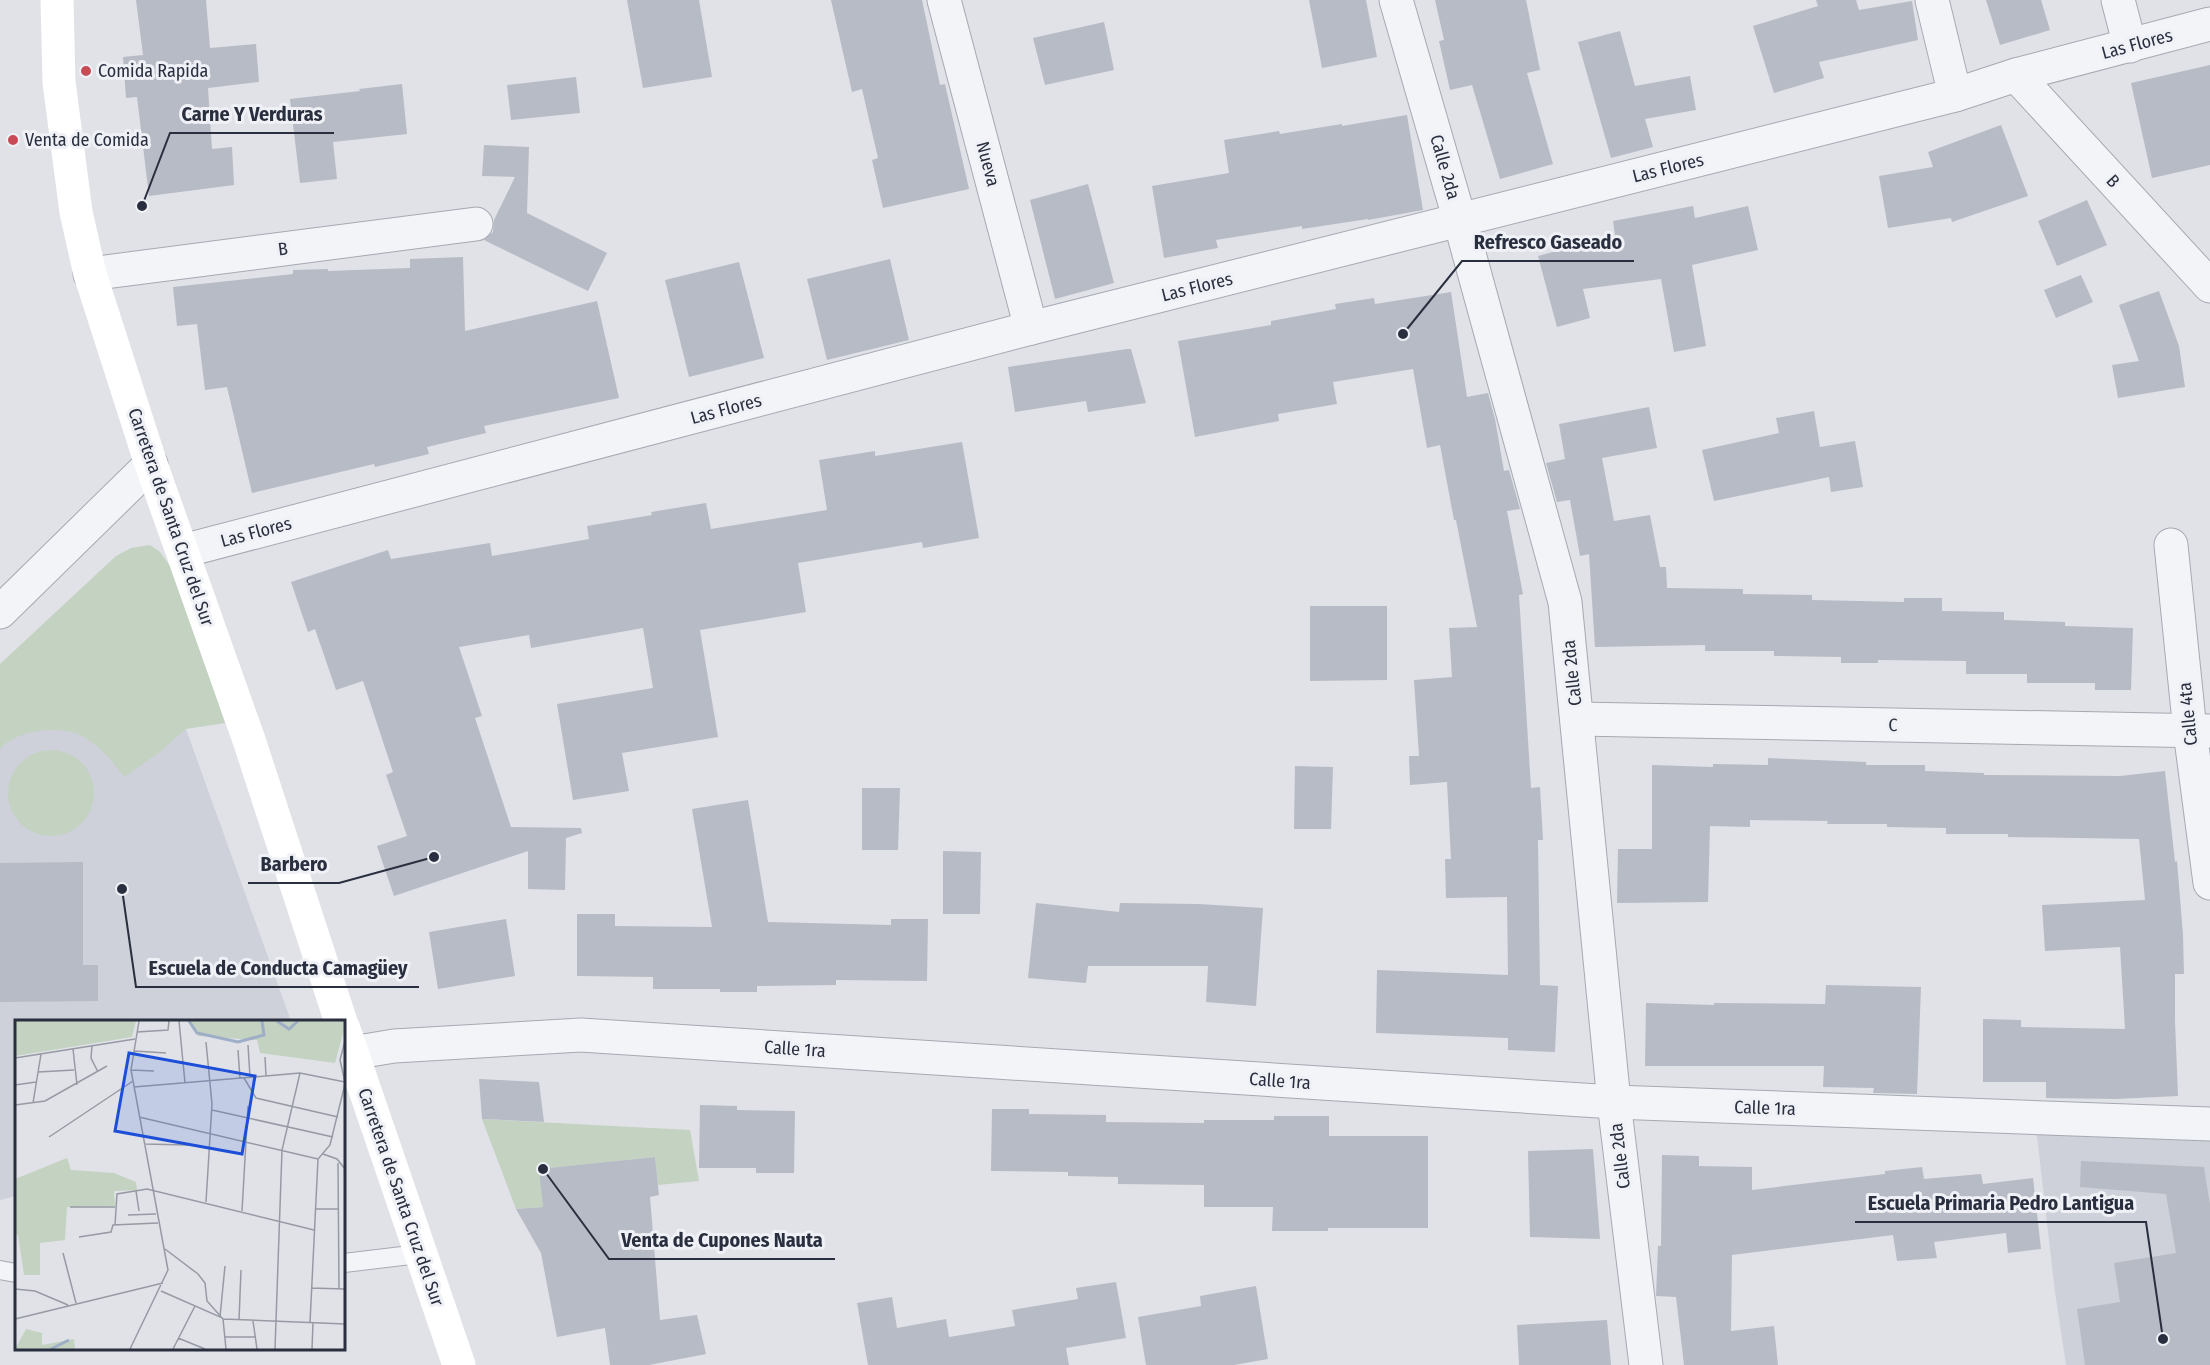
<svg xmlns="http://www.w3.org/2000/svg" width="2210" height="1365" font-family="'Fira Sans Condensed',sans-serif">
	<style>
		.built { fill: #ced1da }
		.green { fill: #c4d2c1 }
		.building { fill: #b7bbc5 }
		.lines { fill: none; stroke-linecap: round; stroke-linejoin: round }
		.lane-casing { stroke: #a5a9b2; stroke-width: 20 }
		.street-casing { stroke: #a5a9b2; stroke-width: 35 }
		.lane { stroke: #f2f4f7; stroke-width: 18 }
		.street { stroke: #f2f4f7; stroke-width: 33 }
		.secondary { stroke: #fff; stroke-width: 33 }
		.poi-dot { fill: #c74b54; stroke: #eff1f6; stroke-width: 2 }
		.labels { text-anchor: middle; stroke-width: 6; stroke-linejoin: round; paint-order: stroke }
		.street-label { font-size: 18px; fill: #292f3f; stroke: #eff1f6 }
		.poi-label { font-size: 18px; fill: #292f3f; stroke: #eff1f6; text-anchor: start }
		.inset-river { fill: none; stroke: #9daec6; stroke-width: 3 }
		.inset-road { fill: none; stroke: #979aa4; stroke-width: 1.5 }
		.view { fill: #1d4ed8; fill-opacity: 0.15; stroke: #1d4ed8; stroke-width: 3 }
		.inset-edge { fill: none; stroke: #292f3f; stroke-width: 3 }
		.leader { fill: none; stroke: #292f3f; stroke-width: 2 }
		.callout-dot { fill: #292f3f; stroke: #eff1f6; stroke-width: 2 }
		.callout-label { font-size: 20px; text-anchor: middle; font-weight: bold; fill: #292f3f; stroke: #eff1f6; stroke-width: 6; stroke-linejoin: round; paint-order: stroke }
	</style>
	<rect width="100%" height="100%" fill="#e0e2e8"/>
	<g class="built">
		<polygon points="0,672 186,729 291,1021 16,1022 16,1196 0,1200"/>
		<polygon points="2035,1119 2210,1124 2210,1365 2066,1365 2055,1292"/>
	</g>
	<g class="green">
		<path d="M 150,545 L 160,552 L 173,570 L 225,723 L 186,729 L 160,752 L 124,777 C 113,761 100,747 84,737 C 63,724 15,730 0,749 L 0,664 L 116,556 L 131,548 Z"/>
		<circle cx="51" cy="793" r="43"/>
		<polygon points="482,1119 690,1130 699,1181 658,1185 655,1157 540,1169 543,1207 516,1209"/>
	</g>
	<g class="building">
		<polygon points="136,0 206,0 210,48 256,44 259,82 208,88 212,149 232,147 234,185 149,196 137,97 126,98 123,57 143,55"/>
		<polygon points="627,0 699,0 712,77 643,88"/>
		<polygon points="831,0 922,0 940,85 945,84 969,189 883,208 872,160 878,158 862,89 852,92"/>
		<polygon points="1309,0 1366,0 1377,57 1322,68"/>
		<polygon points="1435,0 1526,0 1540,70 1527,73 1553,164 1500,179 1472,85 1450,90 1439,41 1444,40"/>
		<polygon points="1816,0 1856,0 1859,10 1912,1 1918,40 1819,62 1824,78 1774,93 1753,26 1818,6"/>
		<polygon points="1986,0 2041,0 2050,30 2000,45"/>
		<polygon points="1104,22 1114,70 1045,85 1033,38"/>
		<polygon points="1620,31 1635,86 1690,76 1696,110 1645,119 1653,147 1611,158 1578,42"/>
		<polygon points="2210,65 2210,165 2152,178 2131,83"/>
		<polygon points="576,77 580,113 511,120 507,85"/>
		<polygon points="402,84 407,134 333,142 337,179 300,183 290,99 360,91 359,89"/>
		<polygon points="1407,115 1423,210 1368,220 1368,219 1302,229 1302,226 1216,240 1218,248 1164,258 1152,186 1229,173 1224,140 1279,131 1280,134 1342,124 1342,126"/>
		<polygon points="2001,125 2028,196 1952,222 1951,218 1888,228 1879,176 1933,167 1928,152"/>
		<polygon points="484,145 529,147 527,213 607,253 588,291 484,240 493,232 494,220 515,177 482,176"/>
		<polygon points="1088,184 1114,283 1055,299 1030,200"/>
		<polygon points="2087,200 2107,245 2057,266 2038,221"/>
		<polygon points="1693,206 1695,218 1748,206 1758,250 1692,265 1706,346 1674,352 1661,279 1583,289 1590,318 1557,327 1538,256 1615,235 1613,221"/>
		<polygon points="463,257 465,331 597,301 619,398 484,426 486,433 427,447 429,454 375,467 374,464 252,493 227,387 205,390 197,324 177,326 173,287 293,274 293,270 328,269 328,271 410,268 410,259"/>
		<polygon points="890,259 909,340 827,360 807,279"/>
		<polygon points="739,262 764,358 689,377 665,280"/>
		<polygon points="2081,275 2093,302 2056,318 2044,290"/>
		<polygon points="2159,291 2179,346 2185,387 2118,398 2112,365 2139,361 2119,305"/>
		<polygon points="1451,292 1467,397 1488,393 1495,419 1504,471 1509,470 1520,509 1507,511 1523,594 1519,595 1531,788 1540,787 1543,840 1538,840 1540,985 1558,986 1555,1052 1508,1050 1508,1038 1376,1033 1377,970 1508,975 1507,897 1446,898 1445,859 1451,859 1447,782 1410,785 1409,756 1419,756 1414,680 1452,677 1449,628 1477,627 1456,520 1454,520 1440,445 1427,448 1413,369 1333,382 1337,404 1278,414 1279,421 1195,437 1178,341 1271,325 1271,321 1336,309 1335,304 1374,298 1375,304"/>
		<polygon points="1127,349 1131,349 1146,403 1088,412 1086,401 1015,412 1008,367"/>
		<polygon points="1649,407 1657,448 1602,458 1614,521 1650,515 1660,567 1666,567 1667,588 1743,589 1743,594 1812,595 1812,600 1904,602 1904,598 1942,598 1942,611 2004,612 2004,620 2065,622 2065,626 2133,628 2131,690 2095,690 2095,683 2027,683 2027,674 1966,674 1966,661 1878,660 1878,663 1841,663 1841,657 1774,656 1774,651 1705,651 1705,645 1595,647 1589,554 1580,556 1570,500 1557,502 1546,463 1565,459 1559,424"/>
		<polygon points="1814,411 1820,447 1855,441 1863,487 1831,492 1829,477 1714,501 1702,450 1779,433 1776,418"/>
		<polygon points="962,442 979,538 923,548 922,542 798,563 806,612 700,630 718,737 622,753 629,791 573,800 557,704 653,688 643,628 531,648 529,635 459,647 482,716 475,718 511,827 581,828 582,833 566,838 565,890 528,889 528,851 394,896 377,846 407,836 386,775 393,772 363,681 336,690 315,629 308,632 291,582 388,550 391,559 490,543 492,556 589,539 587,526 652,515 651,512 706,503 711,529 827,510 819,460 875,451 875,456"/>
		<polygon points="1310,606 1387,606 1387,680 1310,681"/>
		<polygon points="1768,758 1866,762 1866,765 1925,765 1925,771 1984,773 1984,775 2120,776 2165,771 2175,862 2177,861 2183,935 2184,974 2175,974 2175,1021 2178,1096 2116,1099 2046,1098 2046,1082 1983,1082 1983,1019 2021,1020 2021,1027 2125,1029 2120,947 2045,951 2042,905 2145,900 2139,839 2008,837 2008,834 1946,834 1946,828 1887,827 1887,824 1827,824 1828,821 1750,820 1750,827 1710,826 1708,902 1617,903 1618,849 1652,849 1652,765 1713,767 1713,764 1768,765"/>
		<polygon points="1295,766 1333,767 1331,829 1294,829"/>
		<polygon points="862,788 900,788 898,850 862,850"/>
		<polygon points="748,800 768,922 891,925 891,919 928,919 927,981 836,980 836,985 757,986 757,992 720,992 720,989 653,989 653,977 577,976 577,914 615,914 615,926 712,927 692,809"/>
		<polygon points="943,851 981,852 980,914 943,914"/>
		<polygon points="83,862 83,965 98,965 98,1001 0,1002 0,863"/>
		<polygon points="1036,903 1119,912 1120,903 1199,904 1263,908 1256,1006 1206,1002 1208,966 1088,966 1086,983 1028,978"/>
		<polygon points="506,919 515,976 438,989 429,932"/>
		<polygon points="1826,985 1921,987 1917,1094 1873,1093 1874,1088 1823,1087 1824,1066 1645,1066 1646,1003 1714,1005 1714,1003 1825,1004"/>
		<polygon points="479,1079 539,1082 544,1122 482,1119"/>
		<polygon points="700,1105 737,1106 737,1110 795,1111 794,1173 756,1173 756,1168 699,1168"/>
		<polygon points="992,1109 1029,1109 1029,1114 1106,1115 1106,1122 1204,1123 1204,1120 1274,1120 1274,1116 1329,1116 1329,1136 1428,1136 1428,1228 1328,1228 1328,1231 1272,1231 1273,1207 1204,1207 1204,1185 1118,1184 1118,1177 1068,1176 1068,1172 991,1171"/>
		<polygon points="1593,1149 1600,1239 1530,1237 1528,1151"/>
		<polygon points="1662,1155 1699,1156 1699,1166 1752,1167 1752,1190 1885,1174 1885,1171 1922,1167 1924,1179 1981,1174 1983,1184 2033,1178 2041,1249 2008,1253 2006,1233 1934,1242 1937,1258 1897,1261 1893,1235 1732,1255 1731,1331 1774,1326 1778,1365 1684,1365 1676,1297 1656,1296 1658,1246 1661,1246"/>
		<polygon points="655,1157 659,1195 650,1197 660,1320 697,1315 706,1354 649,1365 610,1365 605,1328 557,1337 541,1253 516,1209 543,1207 539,1169"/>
		<polygon points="2081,1161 2204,1167 2210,1205 2210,1365 2085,1365 2077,1309 2120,1302 2114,1263 2176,1253 2166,1194 2080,1187"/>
		<polygon points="1116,1282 1126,1338 1066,1348 1069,1365 868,1365 857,1303 892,1297 897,1328 946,1319 949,1337 1015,1326 1012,1310 1078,1299 1076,1288"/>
		<polygon points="1256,1286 1268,1359 1234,1365 1146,1365 1138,1317 1201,1306 1200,1296"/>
		<polygon points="1607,1320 1611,1365 1519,1365 1517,1325"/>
	</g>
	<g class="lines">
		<defs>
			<g id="lane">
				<polyline points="344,1263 419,1254"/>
				<polyline points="0,1270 16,1273"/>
			</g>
			<g id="street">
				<polyline points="944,0 1031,328"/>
				<polyline points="1396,0 1460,221 1565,602 1614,1102 1646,1365"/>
				<polyline points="1932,0 1955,95"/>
				<polyline points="2118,0 2130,46"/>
				<polyline points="2016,75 2210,286"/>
				<polyline points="90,274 476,224"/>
				<polyline points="2171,545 2190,731 2210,883"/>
				<polyline points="183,551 1031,328 1955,95 2016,75 2210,24"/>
				<polyline points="0,612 151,464"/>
				<polyline points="1577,719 2210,731"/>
				<polyline points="352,1053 394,1046 581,1035 1614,1102 2210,1124"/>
			</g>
		</defs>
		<use href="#lane" class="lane-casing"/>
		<use href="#street" class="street-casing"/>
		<use href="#lane" class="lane"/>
		<use href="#street" class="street"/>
		<g class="secondary">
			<polyline points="57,0 59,82 76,212 90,274 151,464 249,740 341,1022"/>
			<polyline points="344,1029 459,1365"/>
		</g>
	</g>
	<g class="poi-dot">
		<circle cx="86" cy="71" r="6"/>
		<circle cx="13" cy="140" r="6"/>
	</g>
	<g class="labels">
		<g class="street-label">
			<text transform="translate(2137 44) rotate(-15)" y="6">Las Flores</text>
			<text transform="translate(988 164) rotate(75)" y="6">Nueva</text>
			<text transform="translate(1445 167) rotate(74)" y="6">Calle 2da</text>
			<text transform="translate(1668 168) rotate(-14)" y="6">Las Flores</text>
			<text transform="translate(2113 181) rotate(47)" y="6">B</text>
			<text transform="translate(283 249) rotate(-7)" y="6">B</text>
			<text transform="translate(1197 287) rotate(-14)" y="6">Las Flores</text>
			<text transform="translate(726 409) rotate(-15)" y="6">Las Flores</text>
			<text transform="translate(171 517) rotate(71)" y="6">Carretera de Santa Cruz del Sur</text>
			<text transform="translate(256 532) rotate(-15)" y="6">Las Flores</text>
			<text transform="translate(1572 673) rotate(-96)" y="6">Calle 2da</text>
			<text transform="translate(2188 714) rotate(-96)" y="6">Calle 4ta</text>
			<text transform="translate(1893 725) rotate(1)" y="6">C</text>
			<text transform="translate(795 1049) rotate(4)" y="6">Calle 1ra</text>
			<text transform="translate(1280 1081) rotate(4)" y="6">Calle 1ra</text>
			<text transform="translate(1765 1108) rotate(2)" y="6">Calle 1ra</text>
			<text transform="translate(1620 1156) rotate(-97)" y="6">Calle 2da</text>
			<text transform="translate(401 1197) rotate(71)" y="6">Carretera de Santa Cruz del Sur</text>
		</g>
		<g class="poi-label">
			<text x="98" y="77">Comida Rapida</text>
			<text x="25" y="146">Venta de Comida</text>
		</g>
	</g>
	<g transform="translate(15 1020)">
		<rect width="330" height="330" fill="#e0e2e8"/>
		<path d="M 0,1 L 121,1 L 117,17 L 0,36 ZM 174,1 L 330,1 L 330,6 L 320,43 L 245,33 L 242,20 L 183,16 ZM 52,138 L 56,150 L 99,153 L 121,162 L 122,170 L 99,171 L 100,186 L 52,187 L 50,220 L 25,223 L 25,255 L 9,255 L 3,215 L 0,214 L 0,159 ZM 11,309 L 27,313 L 27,325 L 59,319 L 60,329 L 0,329 Z" fill="#c4d2c1"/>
		<path class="inset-river" d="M 174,1 L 182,13 L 223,22 L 249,15 L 247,1M 262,1 L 274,9 L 283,1M 36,329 L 54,320"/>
		<path class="inset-road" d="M 164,1 L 170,63M 122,12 L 153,10 L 154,1M 330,21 L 325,40 L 330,62M 233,25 L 235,57M 77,26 L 76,38 L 83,52M 58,29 L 62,65M 223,30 L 225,59M 119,31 L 151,33M 250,37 L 251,56M 0,38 L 120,19M 116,50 L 139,51M 23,52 L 59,50M 229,58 L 241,78 L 323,97M 0,65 L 21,62M 119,67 L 285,53 L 330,62M 18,83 L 26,34M 0,85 L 30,81 L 92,46M 197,90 L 318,117M 124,97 L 303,139M 34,117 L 118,61M 129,124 L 173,125M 308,134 L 322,139 L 330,149M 323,143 L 324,269M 121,171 L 124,191M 191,182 L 197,84 L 191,22M 55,187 L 100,187M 300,189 L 324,189M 227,191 L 233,86M 113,195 L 141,194M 100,205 L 102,174 L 132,169 L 299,210M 64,217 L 96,212 L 98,205 L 143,203M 150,229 L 183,254 L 190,263 L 192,281 L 208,299 L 330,304M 48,233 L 61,283M 296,268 L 330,269M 0,269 L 20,271 L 53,285M 146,271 L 205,297 L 210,246M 0,299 L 148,263M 208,299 L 211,329M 224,300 L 226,250M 238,301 L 242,329M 295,303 L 303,139 L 315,125 L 330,64M 210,317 L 241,317M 163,318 L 190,329M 115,329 L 153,250 L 116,50 L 124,1M 158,329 L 180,286M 260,329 L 267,130 L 285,53M 297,329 L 298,303"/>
		<path class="view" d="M 114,33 L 240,56 L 227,134 L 100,111 Z"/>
		<rect width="330" height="330" class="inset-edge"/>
	</g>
	<path class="leader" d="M142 206L170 133H334M1403 334L1462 261H1634M434 857L339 883H248M122 889L136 987H419M2163 1339L2146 1222H1855M543 1169L609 1259H835"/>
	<g class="callout-dot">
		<circle cx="142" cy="206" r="6"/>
		<circle cx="1403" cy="334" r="6"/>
		<circle cx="434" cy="857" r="6"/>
		<circle cx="122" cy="889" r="6"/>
		<circle cx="2163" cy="1339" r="6"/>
		<circle cx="543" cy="1169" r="6"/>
	</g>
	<g class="callout-label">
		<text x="252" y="121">Carne Y Verduras</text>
		<text x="1548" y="249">Refresco Gaseado</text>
		<text x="294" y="871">Barbero</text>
		<text x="278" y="975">Escuela de Conducta Camagüey</text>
		<text x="2001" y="1210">Escuela Primaria Pedro Lantigua</text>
		<text x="722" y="1247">Venta de Cupones Nauta</text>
	</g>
</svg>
